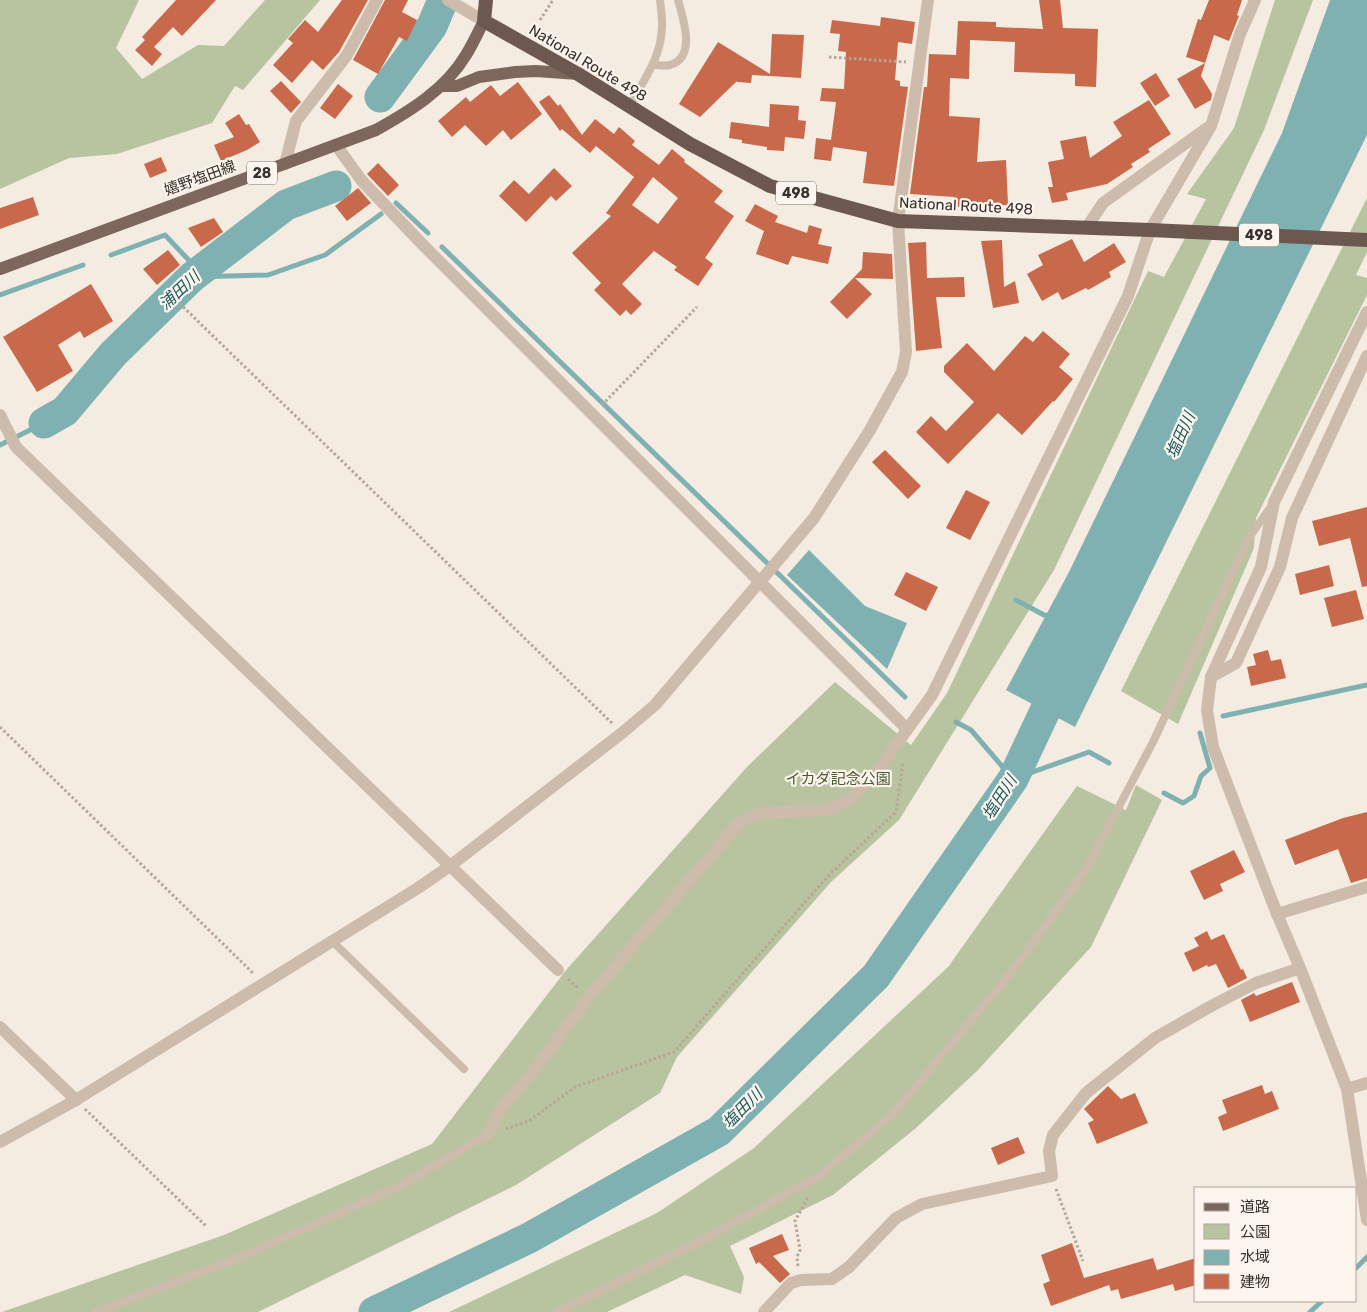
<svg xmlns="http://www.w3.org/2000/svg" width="1367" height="1312" font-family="Rubik,'Noto Sans JP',sans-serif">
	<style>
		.green { fill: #b8c4a0 }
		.water { fill: #7fb0b2 }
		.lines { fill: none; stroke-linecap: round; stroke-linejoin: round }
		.stream { stroke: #7fb0b2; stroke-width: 5 }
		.river { stroke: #7fb0b2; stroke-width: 31 }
		.building { fill: #c8694b; fill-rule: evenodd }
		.path { stroke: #b9a596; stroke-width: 3; stroke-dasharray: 2.5 2.5; stroke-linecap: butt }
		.service { stroke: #cdbbac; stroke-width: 8 }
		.minor { stroke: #cdbbac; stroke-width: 12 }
		.primary { stroke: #7d675c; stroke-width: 12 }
		.trunk { stroke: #6c584f; stroke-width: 14 }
		.labels { text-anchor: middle; stroke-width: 4.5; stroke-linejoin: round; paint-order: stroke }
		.shield { fill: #fbf5ee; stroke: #756b66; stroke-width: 1 }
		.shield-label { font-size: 14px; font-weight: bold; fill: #3b302b }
		.street-label { font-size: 15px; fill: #3b302b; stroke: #fbf5ee }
		.park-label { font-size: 15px; fill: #4a5a2e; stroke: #fbf5ee }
		.water-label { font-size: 16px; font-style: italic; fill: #1f5a5e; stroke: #fbf5ee }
	</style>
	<rect width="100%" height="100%" fill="#f4ebe1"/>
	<g class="green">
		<polygon points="0,0 139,0 116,48 142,79 198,45 224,46 265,0 320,0 243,90 235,86 212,123 117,154 69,158 0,189"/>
		<polygon points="1275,0 1313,0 1264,130 1054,570 899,820 831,882 677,1057 660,1093 516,1185 258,1312 2,1312 224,1235 432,1144 567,969 747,767 835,682 911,745 947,693 1148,271 1164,277 1206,199 1187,194 1234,128"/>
		<polygon points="1367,198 1367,252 1356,275 1367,278 1367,295 1256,518 1254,548 1178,724 1121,691"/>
		<polygon points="1136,785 1162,800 1091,947 977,1071 916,1128 833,1195 730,1246 744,1277 741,1294 685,1275 607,1312 449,1312 657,1213 754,1148 948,967 1077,786 1126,810"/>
	</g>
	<g class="water">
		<polygon points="1330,0 1367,0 1367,135 1075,727 1006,690 1069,572 1282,133"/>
		<polygon points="809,550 865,606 907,623 887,669 787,575"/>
	</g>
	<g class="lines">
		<g class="stream">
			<polyline points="396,203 428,233"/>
			<polyline points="442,247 905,697"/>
			<polyline points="111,255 165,235 199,271"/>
			<polyline points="192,277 268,275 325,255 381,214"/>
			<polyline points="0,295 83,265"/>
			<polyline points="0,445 44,423"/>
			<polyline points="1016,600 1044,615 1052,616"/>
			<polyline points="1223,716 1367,685"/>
			<polyline points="956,722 971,730 1013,779 1089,752 1109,763"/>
			<polyline points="1164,793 1183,803 1194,796 1201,776 1210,768 1200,733"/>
			<polyline points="1356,1268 1367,1257"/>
			<polyline points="1310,1312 1322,1301"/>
		</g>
		<g class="river">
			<polyline points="380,97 432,26 443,0"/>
			<polyline points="44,423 65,411 113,354 192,277 286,205 336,186"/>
			<polyline points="374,1312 529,1238 719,1131 876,976 1013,779 1045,711 1066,673"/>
		</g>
	</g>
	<g class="building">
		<polygon points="176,0 216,0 182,36 173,27 154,47 162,54 152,66 135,50 145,40 142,37"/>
		<polygon points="342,0 368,0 339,52 323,70 312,60 292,83 273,65 293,43 288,39 305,20 318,32"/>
		<polygon points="385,0 408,0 402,12 417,20 407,41 399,37 378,74 353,60"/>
		<polygon points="1039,0 1060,0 1063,28 1098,29 1096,87 1075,86 1075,74 1014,72 1015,42 970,40 969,79 950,78 949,116 980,118 977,162 1006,160 1008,205 954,207 954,197 910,194 924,87 927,87 929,54 956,55 958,21 996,22 996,27 1043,29"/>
		<polygon points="1209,0 1242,0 1237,15 1239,16 1229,41 1214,35 1201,76 1212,94 1211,100 1195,109 1177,79 1205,63 1186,57 1198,19 1201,20"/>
		<polygon points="881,17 915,22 912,44 898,42 895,80 900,81 900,86 908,87 894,186 863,183 867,152 833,147 831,161 814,159 816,138 831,140 836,102 820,101 822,88 844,89 846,52 838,51 840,34 830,33 832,20 880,26"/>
		<polygon points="772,34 804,35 801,78 752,75 751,83 737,82 737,81 700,117 679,104 718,42 770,74"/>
		<polygon points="1156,73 1170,96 1155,106 1140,83"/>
		<polygon points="281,81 301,102 291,113 270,91"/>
		<polygon points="518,82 542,114 511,140 503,130 486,146 465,125 452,137 438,121 466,97 470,102 491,85 500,96"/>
		<polygon points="338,84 353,96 335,119 320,108"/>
		<path d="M 549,95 L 558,106 L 560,104 L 582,135 L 595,119 L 614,134 L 619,127 L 635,141 L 632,145 L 659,165 L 672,149 L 685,160 L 684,162 L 723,191 L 714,202 L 734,216 L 705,258 L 713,264 L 698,286 L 674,270 L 677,267 L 654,251 L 622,284 L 642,304 L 631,315 L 626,310 L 620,316 L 594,290 L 601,283 L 572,253 L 611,216 L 606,213 L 634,177 L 596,146 L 590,153 L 562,129 L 560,131 L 539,102 ZM 653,177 L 678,198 L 658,224 L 632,205 Z"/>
		<polygon points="1149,100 1171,134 1148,149 1150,152 1131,164 1133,167 1107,184 1066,193 1068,200 1052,203 1048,187 1053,187 1048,162 1064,159 1060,141 1086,136 1090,158 1122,136 1113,122"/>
		<polygon points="770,104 799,106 798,120 806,121 804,139 785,137 784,151 767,150 767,147 742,143 742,140 729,138 731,122 769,127"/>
		<polygon points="239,114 246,125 249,124 260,142 247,150 221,161 214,145 234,137 225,123"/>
		<polygon points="161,157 167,171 150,178 144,164"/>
		<polygon points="378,163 399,185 388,196 367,174"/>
		<polygon points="554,168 572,186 556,201 551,196 526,222 499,196 514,180 529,194"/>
		<polygon points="358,188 371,203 347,221 335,206"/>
		<polygon points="33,197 39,215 0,229 0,208"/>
		<polygon points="755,204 778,216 775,222 807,233 809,225 822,229 818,244 832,247 828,264 792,256 788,265 756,254 764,231 745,221"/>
		<polygon points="214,218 223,232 201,247 188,228"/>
		<polygon points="1072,239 1084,262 1114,243 1126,262 1109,272 1111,277 1088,290 1086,288 1062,300 1058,292 1042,301 1027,274 1043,265 1038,255"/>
		<polygon points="1002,240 1004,287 1015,281 1019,303 993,308 981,241"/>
		<polygon points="926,242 927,278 964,277 965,297 936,297 942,348 916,351 908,243"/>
		<polygon points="168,250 180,265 157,285 143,269"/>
		<polygon points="863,252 892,254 893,279 855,278 872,294 847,319 830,302 862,269"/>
		<polygon points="91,284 113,321 84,338 80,331 58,345 73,371 37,392 3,337"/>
		<polygon points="1043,331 1070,354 1059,367 1073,379 1054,402 1053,401 1022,435 998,413 948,464 916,432 931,416 946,431 974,402 944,372 944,366 967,343 994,371 1025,336 1033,342"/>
		<polygon points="885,450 921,486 908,499 872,462"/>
		<polygon points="966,490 990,502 970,540 946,528"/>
		<polygon points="1367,507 1367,586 1362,587 1350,538 1319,546 1312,521"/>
		<polygon points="1329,565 1334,586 1300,595 1295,574"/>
		<polygon points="906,572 938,587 926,611 894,595"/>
		<polygon points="1356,590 1364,619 1332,627 1324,598"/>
		<polygon points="1268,650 1271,661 1281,659 1286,678 1251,686 1247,667 1256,665 1253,654"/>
		<polygon points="1367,812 1367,878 1351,883 1338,849 1295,865 1285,840 1343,818"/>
		<polygon points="1234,850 1245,872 1220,884 1223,891 1204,900 1190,871"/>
		<polygon points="1207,931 1211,940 1224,934 1241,970 1243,969 1247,978 1228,988 1216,964 1208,967 1207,965 1193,972 1184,953 1199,946 1194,938"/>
		<polygon points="1292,982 1300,1002 1250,1022 1241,1000 1254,993 1256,996"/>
		<polygon points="1262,1085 1265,1094 1272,1091 1279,1109 1223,1131 1218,1117 1227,1113 1222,1100"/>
		<polygon points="1108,1086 1121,1099 1135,1093 1148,1123 1097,1144 1088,1123 1094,1120 1084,1109"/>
		<polygon points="1018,1137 1025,1153 998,1165 991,1148"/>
		<polygon points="782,1234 789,1250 773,1256 790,1274 780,1283 759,1262 756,1264 749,1248"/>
		<polygon points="1072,1243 1084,1278 1153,1258 1157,1270 1196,1258 1196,1285 1175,1291 1173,1284 1121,1299 1118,1289 1111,1291 1109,1285 1051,1306 1043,1284 1050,1281 1041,1255"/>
	</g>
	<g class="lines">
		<g class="path">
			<polyline points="540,20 553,0"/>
			<polyline points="829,57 906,62"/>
			<polyline points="176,300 613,724"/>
			<polyline points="602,405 697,307"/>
			<polyline points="0,727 253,973"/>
			<polyline points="568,979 578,988"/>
			<polyline points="85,1109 207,1227"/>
			<polyline points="506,1129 529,1121 575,1087 674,1052 827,877 896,812 903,762"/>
			<polyline points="1056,1189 1083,1261"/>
			<polyline points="798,1266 797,1257 800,1250 795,1221 808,1197"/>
		</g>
		<g class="service">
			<path d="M 654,65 C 659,65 666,66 670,65 C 697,57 683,18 678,0"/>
			<path d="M 629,106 C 644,80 663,55 662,23 C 662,16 661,8 660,0"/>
			<polyline points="333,942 464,1069"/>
			<polyline points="96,1312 236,1259 398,1187 487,1135"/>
			<polyline points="557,1312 691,1246 819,1176 891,1116 1010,974 1085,871 1153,742 1248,539 1270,508"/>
		</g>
		<g class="minor">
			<polyline points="448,0 484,21"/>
			<polyline points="336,145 362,181 425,247 907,729"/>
			<polyline points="285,164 296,121 347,55 377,0"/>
			<polyline points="1087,227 1103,203 1207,128"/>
			<polyline points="1367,312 1274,502 1261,567 1211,677 1207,710 1213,747 1277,914 1300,968 1347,1089 1367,1220"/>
			<polyline points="0,415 16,447 558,970"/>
			<polyline points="1211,677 1236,663 1280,567 1292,518 1367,356"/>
			<polyline points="1277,914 1367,887"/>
			<polyline points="0,1027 76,1100"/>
			<polyline points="1347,1089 1367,1083"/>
			<polyline points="487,1135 499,1112 540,1063 588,998 740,822 761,813 827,810 850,799 876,773 932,695 1128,296 1150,230 1211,126 1240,34 1255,0"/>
			<polyline points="0,1142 76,1100 418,888 450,866 622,733 655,705 814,518 870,430 902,372 906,352 898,221 928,0"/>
			<polyline points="764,1312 791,1283 801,1280 832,1279 849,1267 896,1218 922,1204 1052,1176 1049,1151 1053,1135 1086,1093 1155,1038 1213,1005 1256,983 1300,968"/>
		</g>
		<g class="primary">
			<polyline points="442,86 457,86 479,77 515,72 536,71 578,74"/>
			<path d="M 0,269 L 376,130 C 410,111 445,90 466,55 C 473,44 478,32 484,21"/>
		</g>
		<polyline class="trunk" points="486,0 484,21 578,74 690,144 770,186 898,221 1150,230 1367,240"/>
	</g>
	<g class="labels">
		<g class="shield">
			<rect x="247" y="161.5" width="30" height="23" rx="4"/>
			<rect x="776" y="181.5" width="40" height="23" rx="4"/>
			<rect x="1239" y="223.5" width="40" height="23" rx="4"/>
		</g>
		<g class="shield-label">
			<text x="262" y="178">28</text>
			<text x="796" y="198">498</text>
			<text x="1259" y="240">498</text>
		</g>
		<g class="street-label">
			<text transform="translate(588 63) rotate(31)" y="5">National Route 498</text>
			<text transform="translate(200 178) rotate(-20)" y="5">嬉野塩田線</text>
			<text transform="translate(966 206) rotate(3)" y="5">National Route 498</text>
		</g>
		<g class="park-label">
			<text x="838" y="784">イカダ記念公園</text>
		</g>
		<g class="water-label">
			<text transform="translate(179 290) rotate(-43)" y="6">浦田川</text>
			<text transform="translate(1180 435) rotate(-66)" y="6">塩田川</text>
			<text transform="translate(999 797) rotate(-57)" y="6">塩田川</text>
			<text transform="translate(742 1108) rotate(-45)" y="6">塩田川</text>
		</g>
	</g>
	<rect x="1194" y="1187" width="162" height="115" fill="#fbf5ee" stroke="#aea6a0"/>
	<rect x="1204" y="1203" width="25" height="8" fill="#7d675c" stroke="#aea6a0"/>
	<text x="1240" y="1212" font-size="15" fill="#3b302b">道路</text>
	<rect x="1204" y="1224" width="25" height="15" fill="#b8c4a0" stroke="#aea6a0"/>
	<text x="1240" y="1237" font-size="15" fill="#3b302b">公園</text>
	<rect x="1204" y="1250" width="25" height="15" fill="#7fb0b2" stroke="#aea6a0"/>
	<text x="1240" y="1262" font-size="15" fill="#3b302b">水域</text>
	<rect x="1204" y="1274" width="25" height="15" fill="#c8694b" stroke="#aea6a0"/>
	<text x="1240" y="1287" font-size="15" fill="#3b302b">建物</text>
</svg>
